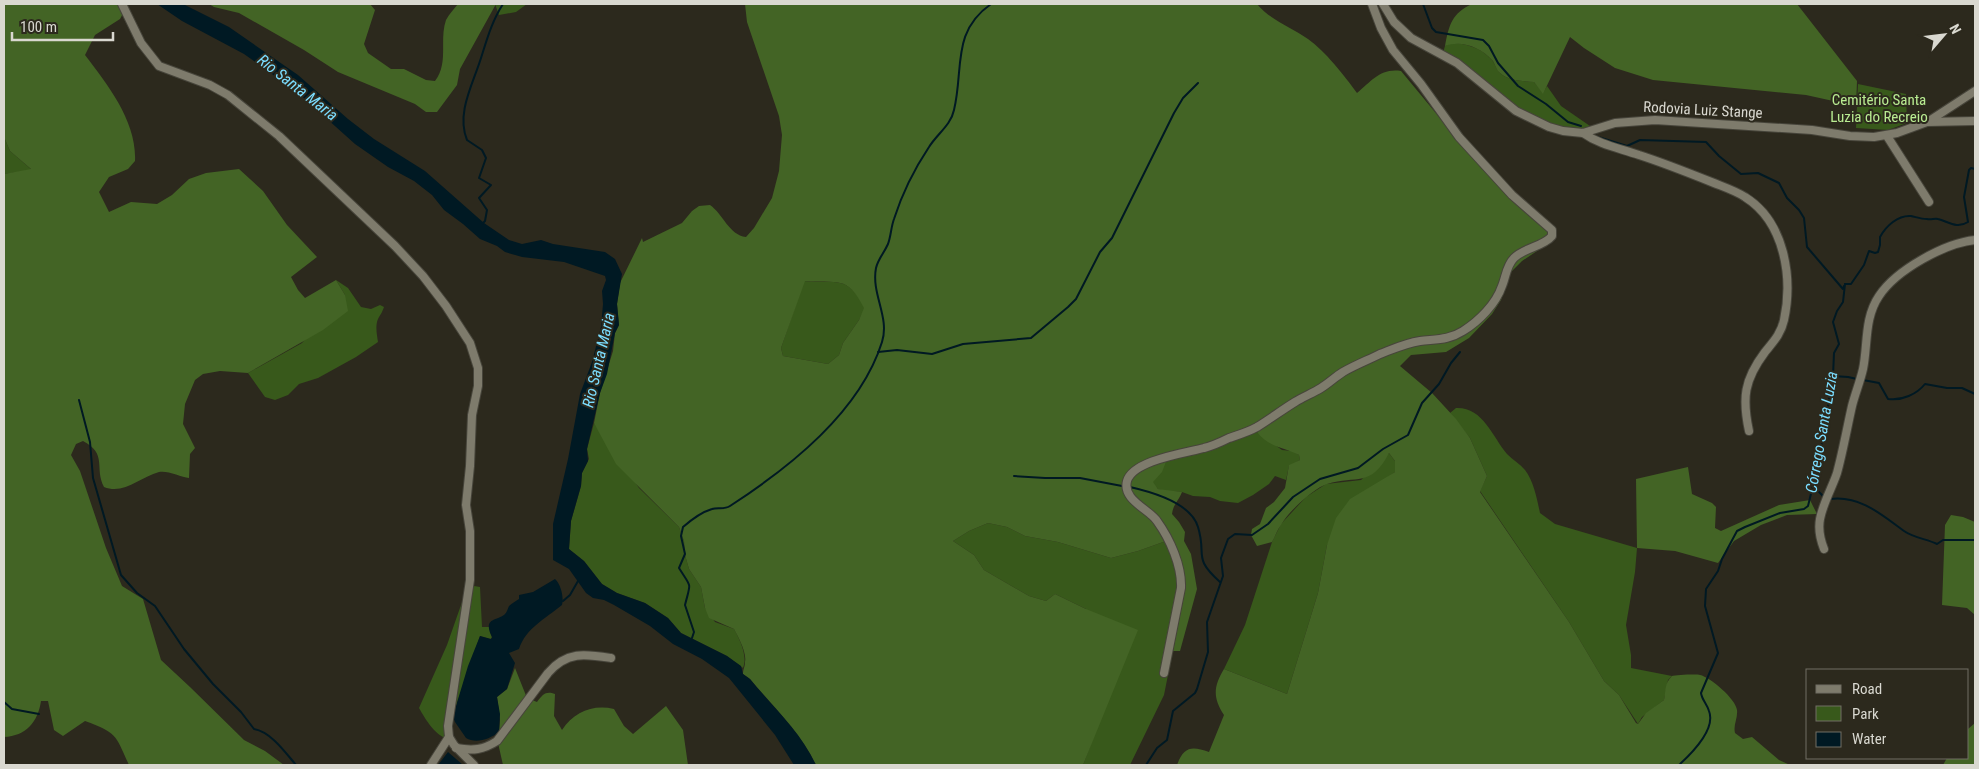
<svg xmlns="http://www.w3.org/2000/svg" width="1979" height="769" font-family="'Roboto Condensed',sans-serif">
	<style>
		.green { fill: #38591b }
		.forest { fill: #436425; fill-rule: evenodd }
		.water { fill: #001923 }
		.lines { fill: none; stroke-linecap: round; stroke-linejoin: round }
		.stream { stroke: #001923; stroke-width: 2 }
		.minor-casing { stroke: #47453b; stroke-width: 10 }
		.minor { stroke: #7e7b6c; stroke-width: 8 }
		.labels { text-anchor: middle; stroke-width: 4; stroke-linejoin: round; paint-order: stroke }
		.park-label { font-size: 15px; fill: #b9ec92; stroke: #2c291d }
		.street-label { font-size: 15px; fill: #d9d8d0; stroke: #2c291d }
		.water-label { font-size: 16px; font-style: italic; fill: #7bddff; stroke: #2c291d }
	</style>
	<rect width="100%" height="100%" fill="#2c291d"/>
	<g class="green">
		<polygon points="495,4 527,4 516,12 499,15"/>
		<path d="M 1451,43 C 1466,43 1481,48 1491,59 C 1495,63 1496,69 1500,73 C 1508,81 1524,81 1534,82 L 1543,93 L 1547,86 L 1561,106 L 1590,126 L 1594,133 L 1577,136 L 1525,116 L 1442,56 L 1445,46 Z"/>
		<polygon points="1858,84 1906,94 1907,123 1888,130 1856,128"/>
		<polygon points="4,137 10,151 32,170 4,174"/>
		<path d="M 336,280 L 348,288 L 361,307 L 371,309 L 380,305 L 384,307 C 382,313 380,315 378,319 C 375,326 377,335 378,342 L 356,357 L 318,378 L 299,384 L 288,395 L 275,400 L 265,397 L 248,373 L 302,343 L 345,295 Z"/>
		<path d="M 804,281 C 837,284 847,274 865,308 L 859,320 L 843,343 L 839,355 L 828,364 L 783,356 L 781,348 Z"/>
		<path d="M 1456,408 C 1483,407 1492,436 1507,454 C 1513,460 1520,464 1525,470 C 1534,482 1537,499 1540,513 L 1555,524 L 1637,548 L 1635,572 L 1626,625 L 1631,655 L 1631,668 L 1672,676 L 1668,680 L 1664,700 L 1642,717 L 1638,724 L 1619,695 L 1604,681 L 1569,622 L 1480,491 L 1487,476 L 1470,438 L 1450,413 Z"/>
		<path d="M 594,423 L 639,488 L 679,527 L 684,541 L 685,555 L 689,569 L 701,587 L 705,608 L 715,622 L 734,629 C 740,640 748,656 743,668 L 727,656 L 681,633 L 668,618 L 645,603 L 617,593 L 602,584 L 584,561 L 569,549 L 571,521 L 581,486 L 582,473 L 589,459 L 587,449 Z"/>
		<polygon points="1257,432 1282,450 1292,451 1299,455 1300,460 1289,466 1286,480 1275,476 1269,484 1253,495 1238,503 1220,501 1210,497 1193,496 1182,492 1165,491 1158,489 1152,482 1169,454"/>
		<polygon points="1389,453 1395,461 1395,472 1385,479 1327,545 1318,593 1287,694 1224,669 1245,625 1272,542 1281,524 1306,497 1326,484 1361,480"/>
		<polygon points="988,523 1007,527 1025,536 1058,542 1111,558 1138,551 1166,541 1181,576 1184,595 1164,695 1130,765 1083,765 1097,728 1086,609 1055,594 1046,601 1029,596 984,570 974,555 953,541 969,531"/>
		<path d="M 468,585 L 480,587 L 482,627 L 489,627 L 492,638 L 490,639 L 480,636 L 454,712 L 450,740 C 435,736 426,720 419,708 L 447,645 Z"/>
	</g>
	<g class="forest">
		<path d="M 4,4 L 120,4 L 126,8 L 120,19 L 95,35 L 85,55 C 108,85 137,122 135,161 L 128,169 L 109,177 L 99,192 L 109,212 L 131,202 L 157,204 L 172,195 L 189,179 L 206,173 L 239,169 L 263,191 L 287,225 L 317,257 L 291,277 L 298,290 L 305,298 L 336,280 L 345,295 L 348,311 L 323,330 L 248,373 L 220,371 L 203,374 L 195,380 L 185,404 L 183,424 L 195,448 L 190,454 L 189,478 C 181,477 167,470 159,472 C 140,477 124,495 104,487 C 94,468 108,454 83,441 L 76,444 L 71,455 L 80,471 L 106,548 L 122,586 L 143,599 L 161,660 L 190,687 L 244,740 L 265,751 L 284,765 L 129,765 C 115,734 117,733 85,721 L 63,736 L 54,730 L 48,701 L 41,701 C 38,722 26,736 4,737 L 4,174 L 31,169 L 10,151 L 4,137 Z"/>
		<path d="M 209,4 L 370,4 L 375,10 L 364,44 L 368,53 L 391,69 L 404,69 L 426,80 L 435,81 C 449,63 439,40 446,20 C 449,14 454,9 458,4 L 496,4 L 460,69 L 457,85 L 437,112 L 426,112 L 415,104 L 338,72 L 304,50 L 239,13 L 214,7 Z"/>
		<path d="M 745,4 L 1257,4 C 1270,20 1291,27 1308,39 C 1325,51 1344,75 1357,93 C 1372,81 1380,68 1401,71 L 1473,158 L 1518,205 L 1551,232 L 1546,245 L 1522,261 L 1510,273 L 1501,300 L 1492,314 L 1469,338 L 1446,352 L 1411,355 L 1400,366 L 1432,393 L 1456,419 L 1470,438 L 1487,476 L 1480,492 L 1569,622 L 1604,681 L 1619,695 L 1636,723 L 1638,724 L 1646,713 L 1664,700 C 1666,691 1664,684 1672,676 C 1675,675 1697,674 1700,675 C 1710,677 1736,699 1737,710 C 1738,718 1733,725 1735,733 L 1743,739 L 1752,737 L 1779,760 L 1790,765 L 1177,765 C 1184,746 1192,746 1209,752 L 1224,715 C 1213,698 1213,687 1224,669 L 1287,694 L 1318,593 L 1327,545 L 1336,518 L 1350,499 L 1395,472 L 1395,461 L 1389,453 C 1371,488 1357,475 1327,484 C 1314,488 1288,512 1281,525 C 1277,530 1275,537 1272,542 L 1257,546 L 1251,535 L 1252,529 L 1260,524 L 1266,508 L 1274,502 L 1285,488 L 1289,465 L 1300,460 L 1299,455 C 1284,447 1268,447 1257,432 L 1169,454 L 1162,472 L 1153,482 L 1158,489 L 1182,492 C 1179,500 1173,505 1172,514 L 1179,522 L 1185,532 L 1184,541 L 1191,554 L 1197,589 L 1180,651 L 1173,651 L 1184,595 L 1181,576 L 1166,541 L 1138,551 L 1111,558 L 1058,542 L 1025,536 L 1007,527 L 988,523 L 969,531 L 953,541 L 974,555 L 984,570 L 1029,596 L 1046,601 L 1055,594 L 1086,609 L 1138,630 L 1083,765 L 816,765 C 800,732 773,707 750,679 L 743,674 C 743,669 745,667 745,662 C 747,652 738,637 734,629 L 709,618 L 705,608 L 701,587 L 689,569 L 685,555 L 684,541 L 679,527 L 616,464 L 594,423 L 600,393 L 613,351 L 615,333 L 619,325 L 617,304 L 620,283 L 642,238 L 643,242 L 682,223 L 692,211 L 699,206 L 710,205 C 723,214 729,235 746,237 L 754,228 L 772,198 L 779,171 L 782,135 L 779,116 L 747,22 ZM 805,281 C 837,284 847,274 864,308 L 859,320 L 843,343 L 839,355 L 828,364 L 783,356 L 781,348 Z"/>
		<path d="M 1472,4 L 1797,4 L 1857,81 L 1856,106 L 1806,95 L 1653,80 L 1615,68 L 1584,48 L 1570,37 L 1543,94 L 1534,82 C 1524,81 1508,81 1500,73 C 1496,70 1495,63 1492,60 C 1480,47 1461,40 1445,46 C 1449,25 1452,13 1472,4 Z"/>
		<polygon points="1688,467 1692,494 1712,503 1716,507 1715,528 1721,531 1779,505 1810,500 1817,514 1787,515 1761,525 1734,541 1718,563 1675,551 1637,548 1636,479"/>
		<polygon points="1951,515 1963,517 1975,522 1975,615 1967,608 1942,605 1945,525"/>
		<path d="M 515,668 L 527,698 L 537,702 C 543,694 546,691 555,694 L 554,716 L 562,730 C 574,712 593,704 614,709 L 624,726 L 633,734 L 666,706 L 683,730 L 688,765 L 503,765 L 496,734 L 499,732 L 500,720 L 497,697 L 507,689 Z"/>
		<polygon points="1975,723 1975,765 1943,765 1947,758 1968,758 1968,729"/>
	</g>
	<g class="water">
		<path d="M 157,4 L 183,4 L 229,27 L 298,75 L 348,119 L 374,139 L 425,171 L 484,223 L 509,240 L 522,244 L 541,240 L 553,244 L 605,252 L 615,259 L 622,274 L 617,304 L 619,325 L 615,333 L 607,374 L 600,393 L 587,449 L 588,461 L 582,473 L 581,486 L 571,521 L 569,549 L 584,561 L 602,584 L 617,593 L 645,603 L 668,618 L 681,633 L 727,656 L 741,666 L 743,674 L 750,679 C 773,707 801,732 816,765 L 794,765 L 775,735 L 729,678 L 702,659 L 673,644 L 650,626 L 614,605 L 604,600 L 593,598 L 586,593 L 569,569 L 553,560 L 553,524 L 568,459 L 580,394 L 592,362 L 601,327 L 603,304 L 602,291 L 606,280 L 605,276 L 564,262 L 522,257 L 505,252 L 497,246 L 480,239 L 463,224 L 444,210 L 432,195 L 414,181 L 388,167 L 355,144 L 297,92 L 244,54 L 182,21 Z"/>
		<path d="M 555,579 C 561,584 564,598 562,605 C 545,619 526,628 519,649 L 509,653 L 515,663 L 507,689 L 497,697 L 500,714 L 499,732 C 490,739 476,744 466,738 L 455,722 L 453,716 L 468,666 L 480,636 L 491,639 L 492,637 C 482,617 498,621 505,614 C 507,612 508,608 509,606 C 512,603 516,601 519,599 L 519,595 L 533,592 Z"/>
		<polygon points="448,752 463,765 438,765"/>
	</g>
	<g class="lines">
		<g class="stream">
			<polyline points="1423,4 1432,28 1436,32 1483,40 1489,46 1498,63 1518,86 1546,104 1568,122 1581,126"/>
			<polyline points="1595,136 1627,146 1640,140 1706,142 1719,156 1741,174 1758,173 1779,183 1787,198 1799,210 1804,218 1807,247 1843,289 1844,286"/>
			<path d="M 482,224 L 485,221 L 487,210 L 479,198 L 491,185 L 479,178 L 486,158 L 482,150 L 467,140 C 456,113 473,84 481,58 C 487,39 492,21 503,4"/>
			<path d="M 1845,284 L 1851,284 L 1864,265 L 1869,251 L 1875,253 L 1878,252 L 1880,245 L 1880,237 C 1886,226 1898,215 1911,216 C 1916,217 1921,219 1927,219 C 1931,220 1935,218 1938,219 C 1949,222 1957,229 1968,222 L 1964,197 L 1969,170 L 1971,168 L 1975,169"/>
			<polyline points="878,352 897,350 932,354 963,344 1031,338 1068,307 1076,299 1100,252 1112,238 1174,113 1183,98 1198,83"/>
			<polyline points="1833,376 1848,377 1857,379"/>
			<path d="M 1863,380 L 1879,383 L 1888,399 C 1902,401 1917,394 1925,384 L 1947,388 L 1962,388 L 1975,394"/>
			<path d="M 79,400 L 90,442 L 93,478 L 121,575 L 137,593 L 155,606 L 184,649 L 213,684 L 241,712 L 254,729 C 271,732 285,752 296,765"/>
			<polyline points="1014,476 1045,478 1080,478 1122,486"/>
			<polyline points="1813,486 1824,497"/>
			<path d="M 1130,487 C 1152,492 1191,503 1198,527 C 1207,556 1192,557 1220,582"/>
			<path d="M 1830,499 C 1860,495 1882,515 1904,531 C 1914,538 1927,539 1937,544 L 1943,540 L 1975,540"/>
			<polyline points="563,601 570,595 578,581"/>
			<path d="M 692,638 L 694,632 L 685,605 C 691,581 692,589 679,568 L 685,554 L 681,536 L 683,527 C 691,520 702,512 712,509 C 718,507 724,510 730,506 C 790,467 860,412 882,342 C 890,317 871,294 876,268 C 878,259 884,253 888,244 C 891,236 891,227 894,219 C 902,194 915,168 929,147 C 937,134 951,125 954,110 C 964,69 951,32 991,4"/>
			<polyline points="4,702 12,709 39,714"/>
			<polyline points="1146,765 1157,748 1167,740 1173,711 1195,693 1197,689 1208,652 1207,622 1223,576 1221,558 1228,539 1235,534 1252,535 1268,524 1293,497 1320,479 1358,468 1383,449 1408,435 1422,403 1439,384 1451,363 1460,352"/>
			<path d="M 1679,765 C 1691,754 1716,729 1709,711 C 1707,704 1702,700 1701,693 L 1718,653 L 1705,606 L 1706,589 L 1718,571 L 1722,559 L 1737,531 L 1745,527 L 1780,513 L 1804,509 L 1808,506 L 1819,461 L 1833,376 L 1834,353 L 1839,344 L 1833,322 L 1837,311 L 1843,302 L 1845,284"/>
		</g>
		<defs>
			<g id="minor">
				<polyline points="122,4 141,43 159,66 210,85 228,95 279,136 395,246 423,276 446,306 470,343 478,368 478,386 472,415 470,466 466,505 470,531 470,580 448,726 449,737 431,765"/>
				<polyline points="1383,4 1394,22 1411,38 1457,63 1516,111 1549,127 1563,131 1583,133 1615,123 1655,120 1812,130 1850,136 1874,137 1897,133 1927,122 1975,121"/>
				<polyline points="1929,121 1975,91"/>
				<path d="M 1583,133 C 1600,145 1619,148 1639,155 C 1664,163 1689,173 1714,183 C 1724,187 1736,191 1745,197 C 1785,222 1793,278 1784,320 C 1781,334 1773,342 1765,352 C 1744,380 1742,398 1749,431"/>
				<polyline points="1887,136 1929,202"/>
				<path d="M 1824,549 C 1820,539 1818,530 1820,519 C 1823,503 1832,488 1837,473 C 1843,451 1847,428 1852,406 C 1855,394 1860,382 1863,369 C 1868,345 1864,318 1879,296 C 1896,270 1945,243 1975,240"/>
				<path d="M 1164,673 L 1181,588 C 1182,566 1170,539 1157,521 C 1149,509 1122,500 1127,481 C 1133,460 1186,453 1204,448 C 1212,446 1221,442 1229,438 C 1238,435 1248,432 1257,427 C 1270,419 1282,410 1295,402 C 1303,397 1313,393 1321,388 C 1329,383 1335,377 1343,372 C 1355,365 1368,360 1380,354 C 1393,349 1406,343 1420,341 C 1436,339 1449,340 1463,331 C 1479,321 1496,304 1502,286 C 1506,277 1506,266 1514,258 C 1525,247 1543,247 1552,236 L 1552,230 L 1512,195 L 1459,137 L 1421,84 L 1393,50 L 1381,28 L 1372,4"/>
				<polyline points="449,737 454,745 474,765"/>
				<path d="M 456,748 C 473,751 483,750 497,741 L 548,673 C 567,651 585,654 611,658"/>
			</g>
		</defs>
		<use href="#minor" class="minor-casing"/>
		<use href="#minor" class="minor"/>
	</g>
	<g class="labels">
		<g class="park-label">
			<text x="1879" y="105">Cemitério Santa<tspan x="1879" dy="17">Luzia do Recreio</tspan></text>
		</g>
		<g class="street-label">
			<text transform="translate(1703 110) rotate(3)" y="5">Rodovia Luiz Stange</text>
		</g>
		<g class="water-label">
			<text transform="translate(298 87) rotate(38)" y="6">Rio Santa Maria</text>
			<text transform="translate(598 360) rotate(-77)" y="6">Rio Santa Maria</text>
			<text transform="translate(1821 432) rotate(-80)" y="6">Córrego Santa Luzia</text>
		</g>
	</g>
	<rect width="1979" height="769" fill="none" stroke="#d9d8d0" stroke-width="10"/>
	<rect x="1806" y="669" width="162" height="90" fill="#2c291d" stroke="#716f65"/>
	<rect x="1816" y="685" width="25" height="8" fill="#7e7b6c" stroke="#716f65"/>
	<text x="1852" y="694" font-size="15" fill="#d9d8d0">Road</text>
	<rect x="1816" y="706" width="25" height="15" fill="#38591b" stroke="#716f65"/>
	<text x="1852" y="719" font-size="15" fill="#d9d8d0">Park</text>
	<rect x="1816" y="732" width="25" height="15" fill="#001923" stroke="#716f65"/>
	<text x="1852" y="744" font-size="15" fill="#d9d8d0">Water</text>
	<g transform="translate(1944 35) rotate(62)" stroke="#2c291d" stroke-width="4" paint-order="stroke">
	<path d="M0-4L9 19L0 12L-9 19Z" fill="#d9d8d0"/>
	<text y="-8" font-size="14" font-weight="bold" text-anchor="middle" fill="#d9d8d0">N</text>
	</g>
	<path d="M12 32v8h101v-8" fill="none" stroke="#d9d8d0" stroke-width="2.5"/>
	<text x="20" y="32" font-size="15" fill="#d9d8d0" stroke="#2c291d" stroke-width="4" paint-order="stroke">100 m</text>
</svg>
